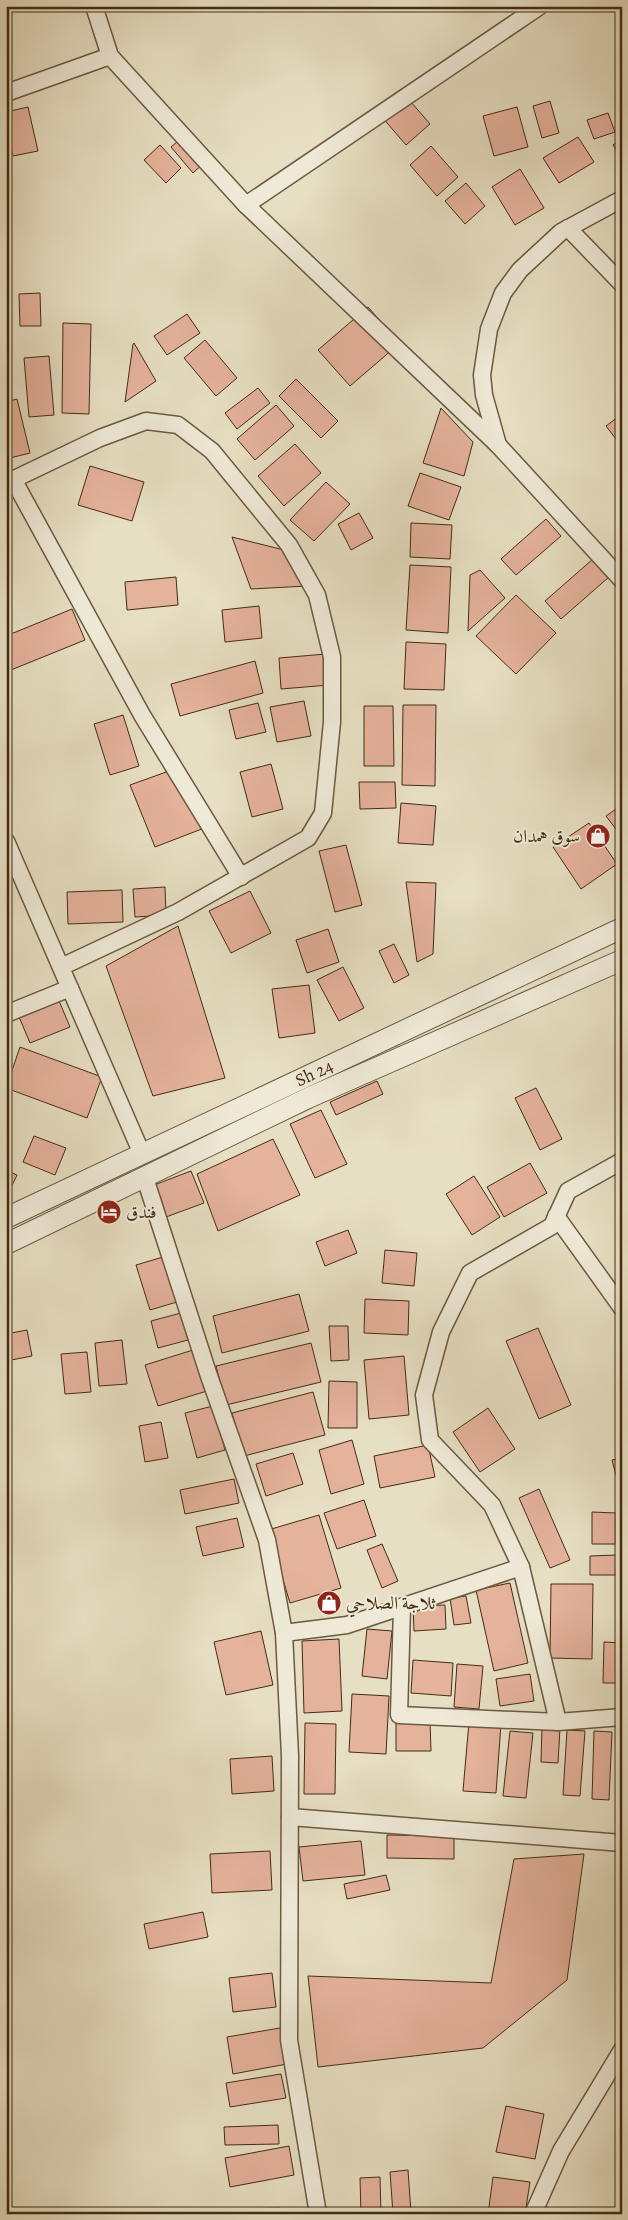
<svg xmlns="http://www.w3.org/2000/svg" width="628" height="2220" font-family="Alegreya,Amiri,serif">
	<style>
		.building { fill: #e5b29c; stroke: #432c13 }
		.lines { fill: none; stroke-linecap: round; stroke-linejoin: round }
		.minor-casing { stroke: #6c593f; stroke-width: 19 }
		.tertiary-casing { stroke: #6c593f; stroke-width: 22 }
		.minor { stroke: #efead8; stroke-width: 16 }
		.tertiary { stroke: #efead8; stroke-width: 20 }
		.labels { text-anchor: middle; stroke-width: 4; stroke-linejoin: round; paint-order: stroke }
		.poi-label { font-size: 18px; fill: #432c13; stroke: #efead8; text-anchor: start }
		.street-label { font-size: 18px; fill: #432c13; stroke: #efead8 }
	</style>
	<rect width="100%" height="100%" fill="#e7dfc3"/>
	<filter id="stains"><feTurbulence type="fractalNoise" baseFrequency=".004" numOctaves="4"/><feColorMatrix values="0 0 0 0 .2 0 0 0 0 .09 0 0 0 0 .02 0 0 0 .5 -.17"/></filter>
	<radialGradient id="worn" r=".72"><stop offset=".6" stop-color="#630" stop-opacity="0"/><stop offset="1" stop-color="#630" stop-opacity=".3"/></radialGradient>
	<g class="building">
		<polygon points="405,95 430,124 406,145 381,116"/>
		<polygon points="550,101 559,133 542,138 533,106"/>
		<polygon points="28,107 38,151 13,156 6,127 6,112"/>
		<polygon points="517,107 528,147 494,156 483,116"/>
		<polygon points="608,113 615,132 594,139 587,120"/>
		<polygon points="184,136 205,162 193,173 171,147"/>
		<polygon points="578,137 594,162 559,183 543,158"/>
		<polygon points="622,139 622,159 613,145"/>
		<polygon points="160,145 181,168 166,183 144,160"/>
		<polygon points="431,146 458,177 437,196 410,165"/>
		<polygon points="520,169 544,208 515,225 492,187"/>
		<polygon points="466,183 485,206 465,224 445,201"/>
		<polygon points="40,293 41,326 20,326 19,294"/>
		<polygon points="368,307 400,343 350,386 318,350"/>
		<polygon points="187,314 200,333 167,355 154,336"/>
		<polygon points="63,323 91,324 89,414 62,413"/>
		<polygon points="205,340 237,378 216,396 184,358"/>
		<polygon points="134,343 156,381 125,402 133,344"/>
		<polygon points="49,356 54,415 29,417 24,358"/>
		<polygon points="296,379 338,421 321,438 279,396"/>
		<polygon points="258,388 270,403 237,429 225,413"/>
		<polygon points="17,399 30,453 6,459 6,402"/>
		<polygon points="276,405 294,426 255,460 237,439"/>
		<polygon points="441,408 473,442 464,476 423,463"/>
		<polygon points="622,414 622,447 606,426"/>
		<polygon points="295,444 321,473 284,506 258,476"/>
		<polygon points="90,466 144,482 132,521 78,505"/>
		<polygon points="420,473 461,487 449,520 408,506"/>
		<polygon points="326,482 350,504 314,541 290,520"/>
		<polygon points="359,513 373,538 351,550 338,524"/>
		<polygon points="546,519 561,536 516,575 501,559"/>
		<polygon points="411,523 452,525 450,559 410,557"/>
		<polygon points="232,537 288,551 307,586 251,589"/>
		<polygon points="593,559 609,577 561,619 545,601"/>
		<polygon points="410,565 451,567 448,633 406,630"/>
		<polygon points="480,570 505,598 468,631 470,575"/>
		<polygon points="176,577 178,605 127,610 125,582"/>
		<polygon points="516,595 556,633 516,674 476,636"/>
		<polygon points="259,606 262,638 225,642 222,610"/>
		<polygon points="72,609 85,640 6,672 6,636"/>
		<polygon points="406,642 446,644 444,690 404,689"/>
		<polygon points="326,654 329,685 281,689 279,658"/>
		<polygon points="255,661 263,693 180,716 171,684"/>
		<polygon points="304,701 311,736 277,742 270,707"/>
		<polygon points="258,703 266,732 236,739 229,710"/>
		<polygon points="403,705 436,705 435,786 402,785"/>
		<polygon points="364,706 393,706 394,766 364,766"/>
		<polygon points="123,715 139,766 110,775 94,724"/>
		<polygon points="271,764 283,809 252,817 240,772"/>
		<polygon points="169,771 207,827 155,847 130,785"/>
		<polygon points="359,782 395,782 396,808 360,809"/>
		<polygon points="401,803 436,806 433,845 398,843"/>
		<polygon points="622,805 622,837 606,816"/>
		<polygon points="589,823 617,864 581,889 553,847"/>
		<polygon points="346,845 362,905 335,912 319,851"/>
		<polygon points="406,882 436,883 433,954 417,962"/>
		<polygon points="165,887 166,915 135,917 133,889"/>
		<polygon points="122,890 123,922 68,924 67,892"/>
		<polygon points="250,891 271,933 231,953 209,911"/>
		<polygon points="178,926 225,1078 153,1096 106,966"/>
		<polygon points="328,929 339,962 307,973 296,940"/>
		<polygon points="394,944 409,975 394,983 379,951"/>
		<polygon points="343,967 364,1008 339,1021 317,980"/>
		<polygon points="309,985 315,1033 279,1038 272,989"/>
		<polygon points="57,996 70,1027 30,1043 17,1012"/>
		<polygon points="20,1047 102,1077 87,1118 6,1088"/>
		<polygon points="377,1081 383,1094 336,1115 330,1102"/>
		<polygon points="536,1088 562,1139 540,1150 515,1098"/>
		<polygon points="321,1110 347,1164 315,1178 290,1124"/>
		<polygon points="34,1136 66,1148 55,1175 23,1162"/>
		<polygon points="273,1139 300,1195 218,1231 197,1174"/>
		<polygon points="530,1163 547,1193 504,1217 487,1187"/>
		<polygon points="6,1170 17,1175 6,1198"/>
		<polygon points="191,1171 204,1203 166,1217 154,1185"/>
		<polygon points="474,1176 500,1217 472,1235 446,1194"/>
		<polygon points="348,1230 357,1253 325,1266 316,1242"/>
		<polygon points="385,1250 417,1253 414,1286 382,1283"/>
		<polygon points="163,1257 177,1302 150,1310 136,1265"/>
		<polygon points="299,1294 309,1331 222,1353 213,1316"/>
		<polygon points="365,1299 409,1301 408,1335 364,1333"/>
		<polygon points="181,1313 188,1340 158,1348 151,1321"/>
		<polygon points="329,1326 348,1326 349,1360 331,1361"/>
		<polygon points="538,1328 571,1405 539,1419 506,1341"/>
		<polygon points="27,1330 32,1356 6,1361 6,1334"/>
		<polygon points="122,1340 127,1384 99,1386 95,1343"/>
		<polygon points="311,1343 321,1382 226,1405 216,1366"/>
		<polygon points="193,1350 207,1391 158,1406 145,1365"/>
		<polygon points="87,1352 91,1392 65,1394 61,1354"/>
		<polygon points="404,1356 409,1415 369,1419 364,1360"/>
		<polygon points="329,1381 357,1382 357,1428 328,1428"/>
		<polygon points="313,1392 325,1435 244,1456 232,1413"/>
		<polygon points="213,1406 225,1450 197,1458 185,1413"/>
		<polygon points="488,1408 515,1449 480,1472 453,1432"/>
		<polygon points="161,1422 168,1458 145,1462 139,1426"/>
		<polygon points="352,1440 364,1484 331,1494 319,1450"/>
		<polygon points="428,1445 435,1477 380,1488 374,1456"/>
		<polygon points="293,1453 303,1484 266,1496 256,1464"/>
		<polygon points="622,1458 622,1499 612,1460"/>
		<polygon points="234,1479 239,1503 185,1514 180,1490"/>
		<polygon points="539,1489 570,1560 550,1568 519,1498"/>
		<polygon points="364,1500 376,1536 337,1549 324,1513"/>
		<polygon points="592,1512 616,1513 616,1544 592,1544"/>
		<polygon points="319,1515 341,1588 290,1603 268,1530"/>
		<polygon points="237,1518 244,1547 203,1556 196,1527"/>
		<polygon points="382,1544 398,1581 382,1588 367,1550"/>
		<polygon points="617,1555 618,1575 590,1575 590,1556"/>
		<polygon points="510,1583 528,1663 494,1671 476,1590"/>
		<polygon points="551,1584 593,1584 592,1659 550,1658"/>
		<polygon points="466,1596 471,1623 454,1625 450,1598"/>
		<polygon points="445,1605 446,1629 414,1631 413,1606"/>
		<polygon points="367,1629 392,1631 387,1679 362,1676"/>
		<polygon points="261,1631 273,1685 226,1695 214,1642"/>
		<polygon points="339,1639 342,1711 304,1713 302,1641"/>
		<polygon points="604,1642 622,1643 621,1683 603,1683"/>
		<polygon points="413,1660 453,1663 451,1696 411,1693"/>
		<polygon points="457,1664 483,1666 479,1709 454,1707"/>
		<polygon points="530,1674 534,1701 500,1706 496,1679"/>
		<polygon points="352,1694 389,1696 386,1754 349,1752"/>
		<polygon points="396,1721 430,1721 431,1751 396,1751"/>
		<polygon points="469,1722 501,1724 496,1793 463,1791"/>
		<polygon points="305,1723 336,1724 335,1794 304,1794"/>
		<polygon points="542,1727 560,1728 558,1763 541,1762"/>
		<polygon points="567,1730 585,1731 580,1796 563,1795"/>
		<polygon points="510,1731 533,1733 526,1798 503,1796"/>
		<polygon points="594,1731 612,1732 609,1800 592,1799"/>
		<polygon points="621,1731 622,1731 622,1801 617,1800"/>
		<polygon points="272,1756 274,1791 232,1794 230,1759"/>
		<polygon points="387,1835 454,1836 454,1859 387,1858"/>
		<polygon points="361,1841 365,1875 303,1881 299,1847"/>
		<polygon points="270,1851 272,1890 212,1893 210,1854"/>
		<polygon points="584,1854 567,1980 483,2048 318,2067 308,1976 491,1983 514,1859"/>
		<polygon points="386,1875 390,1890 347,1899 344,1884"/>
		<polygon points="203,1912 208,1937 149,1949 144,1924"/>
		<polygon points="272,1973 276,2007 233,2012 229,1978"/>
		<polygon points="280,2028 287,2064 233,2074 227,2037"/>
		<polygon points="281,2074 286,2098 230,2107 226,2083"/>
		<polygon points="506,2106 544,2114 535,2159 496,2152"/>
		<polygon points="278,2125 279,2144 225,2145 224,2127"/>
		<polygon points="289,2146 294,2175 230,2187 225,2158"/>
		<polygon points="408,2170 411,2213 393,2214 390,2172"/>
		<polygon points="380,2177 381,2214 361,2214 360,2178"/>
		<polygon points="493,2177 530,2182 525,2214 488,2214"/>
		<polygon points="280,2208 280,2214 237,2214 237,2209"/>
	</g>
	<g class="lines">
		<defs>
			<g id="minor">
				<polyline points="94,6 110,56 246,205 498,445 622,580"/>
				<polyline points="6,93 110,56"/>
				<polyline points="246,205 540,6"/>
				<polyline points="568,228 622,284"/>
				<polyline points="498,445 484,395 482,375 489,329 503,293 520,270 561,232 622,199"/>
				<polyline points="13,479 142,715 241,877"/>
				<polyline points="6,483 100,438 146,421 178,425 212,451 289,545 317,595 332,657 332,722 323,813 308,838 178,912 61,967"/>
				<polyline points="6,841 142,1154"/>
				<polyline points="6,1014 70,988"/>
				<polyline points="145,1178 209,1376 267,1540 284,1633 290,1756 289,2040 318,2214"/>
				<polyline points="556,1216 622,1308"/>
				<polyline points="521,1567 558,1722 622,1717"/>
				<polyline points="402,1607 399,1715 558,1722"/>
				<polyline points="284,1633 347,1625 521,1567 492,1505 430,1440 424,1395 441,1332 470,1273 552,1226 568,1191 622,1161"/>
				<polyline points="290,1817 622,1843"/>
				<polyline points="533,2214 561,2151 622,2050"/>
			</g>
			<g id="tertiary">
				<polyline points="6,1218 622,928"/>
				<polyline points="6,1244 308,1098 622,960"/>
			</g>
		</defs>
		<use href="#minor" class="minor-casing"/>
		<use href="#tertiary" class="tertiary-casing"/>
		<use href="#minor" class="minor"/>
		<use href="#tertiary" class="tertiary"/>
	</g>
	<defs>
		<symbol id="shop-disc" viewBox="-11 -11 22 22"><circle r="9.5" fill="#8f2418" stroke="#efead8"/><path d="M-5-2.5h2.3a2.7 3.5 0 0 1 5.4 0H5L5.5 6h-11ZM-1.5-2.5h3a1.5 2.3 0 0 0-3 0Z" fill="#fff"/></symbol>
		<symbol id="hotel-disc" viewBox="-11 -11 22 22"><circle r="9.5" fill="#8f2418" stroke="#efead8"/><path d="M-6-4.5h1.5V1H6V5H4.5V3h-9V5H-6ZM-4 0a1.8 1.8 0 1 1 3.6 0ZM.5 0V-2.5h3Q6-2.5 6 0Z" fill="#fff"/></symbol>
	</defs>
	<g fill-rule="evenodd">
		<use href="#shop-disc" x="584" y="822" width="28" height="28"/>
		<use href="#hotel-disc" x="95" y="1198" width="28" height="28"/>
		<use href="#shop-disc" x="315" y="1589" width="28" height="28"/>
	</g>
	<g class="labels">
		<g class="poi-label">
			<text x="580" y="842" text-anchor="end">سوق همدان</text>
			<text x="126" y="1218">فندق</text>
			<text x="346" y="1609">ثلاجة الصلاحي</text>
		</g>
		<g class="street-label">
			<text transform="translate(314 1073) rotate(-25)" y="6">Sh 24</text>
		</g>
	</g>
	<rect width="628" height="2220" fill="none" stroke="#e7dfc3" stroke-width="25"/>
	<rect x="8" y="8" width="613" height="2205" fill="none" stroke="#432c13" stroke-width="2.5"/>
	<rect x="12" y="12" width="603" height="2195" fill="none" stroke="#432c13"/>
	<rect width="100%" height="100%" filter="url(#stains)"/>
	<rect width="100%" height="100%" fill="url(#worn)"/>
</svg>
